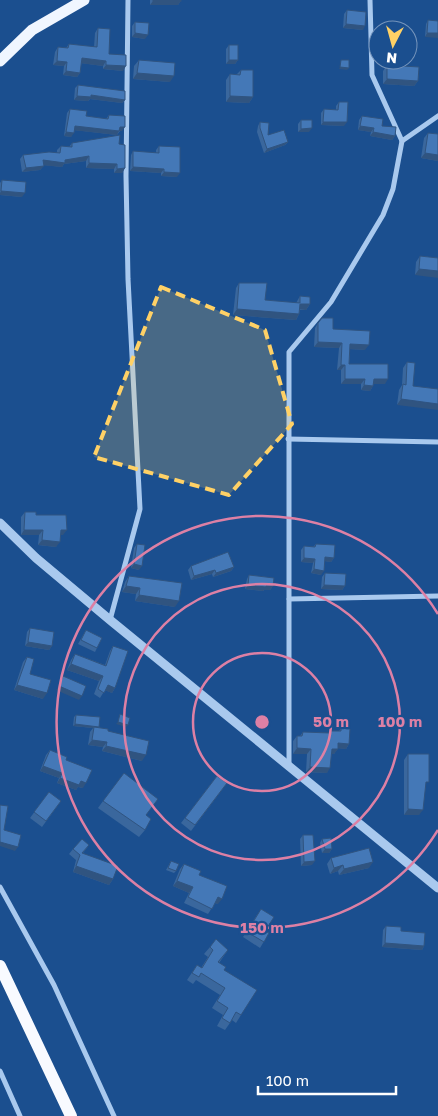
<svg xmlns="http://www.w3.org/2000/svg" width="438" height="1116" font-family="'Golos Text',sans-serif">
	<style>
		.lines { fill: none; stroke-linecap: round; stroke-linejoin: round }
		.minor { stroke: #a9c9ee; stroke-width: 5 }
		.tertiary { stroke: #a9c9ee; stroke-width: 9 }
		.primary { stroke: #f0f6ff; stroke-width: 11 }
		.trunk { stroke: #f8faff; stroke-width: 12 }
		.wall { fill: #3a679d }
		.shaded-wall { fill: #305480 }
		.building { fill: #4478b7; stroke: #305480 }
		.marked { fill: #ffd166; fill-opacity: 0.2; stroke: #ffd166; stroke-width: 4; stroke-dasharray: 10 6; stroke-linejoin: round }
		.ring { fill: none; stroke: #dd80a5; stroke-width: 2.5 }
		.centre { fill: #dd80a5; stroke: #1b4f8f; stroke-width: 2.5 }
		.ring-label { font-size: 15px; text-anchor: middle; font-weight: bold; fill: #dd80a5; stroke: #1b4f8f; stroke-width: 4.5; stroke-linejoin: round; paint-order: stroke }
	</style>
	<rect width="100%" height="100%" fill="#1b4f8f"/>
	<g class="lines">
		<g class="minor">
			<polyline points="402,141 438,116"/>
			<polyline points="288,439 438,442"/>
			<polyline points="289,599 438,596"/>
			<polyline points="110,620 140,509 128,279 126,176 128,0"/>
			<polyline points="289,765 289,352 331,302 383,215 393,189 402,141 372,75 370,0"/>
			<polyline points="0,887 54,985 114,1116"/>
			<polyline points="0,1071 20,1116"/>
		</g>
		<polyline class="tertiary" points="0,523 36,558 110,620 438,888"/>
		<polyline class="primary" points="0,61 32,30 84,0"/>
		<polyline class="trunk" points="0,966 71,1116"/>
	</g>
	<g class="wall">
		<polygon points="150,0 181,0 178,5 150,5"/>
		<polygon points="347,10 363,30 343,28 344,14"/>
		<polygon points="428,20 438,21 425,37 426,24"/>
		<polygon points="135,22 145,39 132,37 132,26"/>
		<polygon points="98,28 109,54 123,71 103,69 103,66 81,63 80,73 77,77 63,75 64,66 53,65 55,52 58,47 66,48 69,44 94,47 95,33"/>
		<polygon points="229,45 238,60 235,64 226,64 226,49"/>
		<polygon points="139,60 170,82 133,79 134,66"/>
		<polygon points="387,65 418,81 414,86 383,84 383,71"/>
		<polygon points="241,70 253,97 249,103 226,102 226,80 230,74 237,74"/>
		<polygon points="78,85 125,100 122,103 90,99 88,101 74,100 75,88"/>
		<polygon points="339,102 344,126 321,125 321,113 324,109 336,110 336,106"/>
		<polygon points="70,109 86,116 106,119 109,115 122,131 120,131 117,135 74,130 71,137 64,136 67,113"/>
		<polygon points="362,116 395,136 392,140 370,136 371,132 358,130 359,120"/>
		<polygon points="301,120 309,132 298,132 298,124"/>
		<polygon points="260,122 268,135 288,142 285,145 264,153 257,132 258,126"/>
		<polygon points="428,133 438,134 438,161 421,158 424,138"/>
		<polygon points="72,143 119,144 125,168 122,173 114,173 114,169 86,168 86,161 64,164 62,167 44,165 40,170 22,172 20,159 23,155 57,153 57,150 61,146 69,147"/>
		<polygon points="159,146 177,177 161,176 161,173 130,171 131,155 133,151 156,153 156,150"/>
		<polygon points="2,180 22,197 0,195 0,183"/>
		<polygon points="420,256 438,258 415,275 416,262"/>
		<polygon points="239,283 265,300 296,303 300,296 310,304 306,310 300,310 299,314 296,320 233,315 236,288"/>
		<polygon points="318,323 333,329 365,350 350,349 349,364 385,384 373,384 373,386 370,391 361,390 361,384 341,384 341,370 337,370 339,348 314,347 315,328"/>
		<polygon points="407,362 413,386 397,405 399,390 402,385 403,368"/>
		<polygon points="25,512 36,515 63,535 60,535 56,547 38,545 39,535 21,535 21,517"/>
		<polygon points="137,544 139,570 131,568 134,548"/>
		<polygon points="316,544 334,558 331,562 325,561 321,575 311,573 313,563 301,562 301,550 304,546 313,547"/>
		<polygon points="191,566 234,567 231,571 213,577 212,574 191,580 188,570"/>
		<polygon points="325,573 345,586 342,590 321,589 322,577"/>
		<polygon points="249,575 273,586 270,590 264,590 263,591 245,589 247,579"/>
		<polygon points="129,576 175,607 135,601 136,594 122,592 125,582"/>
		<polygon points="30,628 52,646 49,650 25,646 27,632"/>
		<polygon points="86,630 97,648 95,652 78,644"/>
		<polygon points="113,646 115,688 112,693 105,690 100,698 94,694 99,681 67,670 71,660 75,654 105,665 110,651"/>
		<polygon points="27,657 30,674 43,699 14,690 23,662"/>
		<polygon points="76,715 98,727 108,731 142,761 102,751 103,747 88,745 90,732 93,728 73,726 74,717"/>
		<polygon points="341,728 349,744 346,749 338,748 334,754 331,754 327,773 306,772 307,754 293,754 293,741 297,736 300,736 303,732 328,733 330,731 339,731"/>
		<polygon points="50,750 66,760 83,788 78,787 76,790 57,783 59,778 40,771 46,755"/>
		<polygon points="408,754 425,786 419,815 404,815 404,760"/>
		<polygon points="217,776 227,783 191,831 181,823"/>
		<polygon points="49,792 61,801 42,827 30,818"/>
		<polygon points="103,801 146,815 145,830 139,837 98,808"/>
		<polygon points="303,835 312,865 301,866 300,839"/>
		<polygon points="322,839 332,849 329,853 322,853 320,843"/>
		<polygon points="89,845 83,853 113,879 109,885 73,872 76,860 69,854 73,849"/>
		<polygon points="331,858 369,868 339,875 338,871 330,874 327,864"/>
		<polygon points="171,861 176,871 174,873 166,870"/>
		<polygon points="184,864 199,875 218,904 215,903 208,914 184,903 189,893 173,886 180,869"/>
		<polygon points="257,915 265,931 269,933 260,948 243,937"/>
		<polygon points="386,926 401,931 424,946 422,950 382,947 383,930"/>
		<polygon points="210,947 228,950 219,963 224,970 241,1015 236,1023 232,1020 225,1030 217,1026 223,1015 212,1008 220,995 196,980 193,984 187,980 197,965 201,968 208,957 204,954"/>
	</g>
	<g class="shaded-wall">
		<polygon points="153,1 181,1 178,5 150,5"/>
		<polygon points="346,24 365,26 363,30 343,28"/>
		<polygon points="135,33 148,35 145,39 132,37"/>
		<polygon points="427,33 438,33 438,38 425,37"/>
		<polygon points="82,58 106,61 103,66 79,63"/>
		<polygon points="229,60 238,60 235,64 226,64"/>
		<polygon points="57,61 67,62 64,66 53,65"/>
		<polygon points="106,65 126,66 123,71 103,69"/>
		<polygon points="340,67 349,68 347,70 339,69"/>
		<polygon points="66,71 80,73 77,77 63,75"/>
		<polygon points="137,73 174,76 170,82 133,79"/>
		<polygon points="387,79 418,81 414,86 383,84"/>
		<polygon points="91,95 125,100 122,103 90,99 88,101 74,100 77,96"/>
		<polygon points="230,96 253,97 249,103 226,102"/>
		<polygon points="323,122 347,122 344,126 321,125"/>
		<polygon points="75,126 119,131 117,135 72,130"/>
		<polygon points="360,126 374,128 371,132 358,130"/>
		<polygon points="120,127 125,127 122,131 117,131"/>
		<polygon points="312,128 309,132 298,132 301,129"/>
		<polygon points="66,132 74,133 71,137 64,136"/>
		<polygon points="373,132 395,136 392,140 370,136"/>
		<polygon points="288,142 285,145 264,153 267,149"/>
		<polygon points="425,153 438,155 438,161 421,158"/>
		<polygon points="89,156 86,161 64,164 62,167 40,165 43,160 65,160"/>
		<polygon points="89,163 117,164 114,169 86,168"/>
		<polygon points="44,166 40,170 22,172 26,168"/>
		<polygon points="133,167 164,169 161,173 130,171"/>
		<polygon points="125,168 122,173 114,173 117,169"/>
		<polygon points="164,172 180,173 177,177 161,176"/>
		<polygon points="1,191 25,193 22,197 0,195 0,193"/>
		<polygon points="419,269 438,271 438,278 415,275"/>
		<polygon points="300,304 310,304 306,310 296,309"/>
		<polygon points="237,309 299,314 296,320 233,315"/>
		<polygon points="318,342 342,343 339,348 314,347"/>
		<polygon points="350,344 369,345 365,350 346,349"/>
		<polygon points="341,365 345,365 341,370 337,370"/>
		<polygon points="345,379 365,379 361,384 341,384"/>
		<polygon points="374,379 388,379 385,384 370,384"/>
		<polygon points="364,385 373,386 370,391 361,390"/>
		<polygon points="401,399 438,404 438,410 397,405"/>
		<polygon points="24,530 43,530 39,535 21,535"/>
		<polygon points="61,530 67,530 63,535 57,535"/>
		<polygon points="42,540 60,542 56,547 38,545"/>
		<polygon points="325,557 334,558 331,562 323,561"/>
		<polygon points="304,558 315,559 313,563 301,562"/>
		<polygon points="134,564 142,566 139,570 131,568"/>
		<polygon points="234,567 231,571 213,577 216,573"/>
		<polygon points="314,569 324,571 321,575 311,573"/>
		<polygon points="215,570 212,574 191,580 194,576"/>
		<polygon points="248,585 266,586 273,586 270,590 264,590 263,591 245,589"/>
		<polygon points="324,585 345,586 342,590 321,589"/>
		<polygon points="126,586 140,588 136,594 122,592"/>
		<polygon points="139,595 179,601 175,607 135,601"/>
		<polygon points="28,642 52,646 49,650 25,646"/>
		<polygon points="71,664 103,676 99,681 67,670"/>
		<polygon points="17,685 47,693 43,699 14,690"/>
		<polygon points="108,685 115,688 112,693 104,690"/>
		<polygon points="59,686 82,696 79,700 56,690"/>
		<polygon points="118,722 128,725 126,727 116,724"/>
		<polygon points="75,724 99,727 94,727 93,728 73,726"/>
		<polygon points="92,740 107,742 103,747 88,745"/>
		<polygon points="338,743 349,744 346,749 334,748"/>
		<polygon points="106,746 146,755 142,761 102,751"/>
		<polygon points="297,748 311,749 307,754 293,754"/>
		<polygon points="332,749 338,749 334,754 328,754"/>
		<polygon points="43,766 62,773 59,778 40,771"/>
		<polygon points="310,767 330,768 327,773 306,772"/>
		<polygon points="60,778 81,781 86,783 83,788 78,787 76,790 57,783"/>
		<polygon points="408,809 423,810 419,815 404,815"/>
		<polygon points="0,842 18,847 15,851 0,846"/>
		<polygon points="325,849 332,849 329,853 322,853"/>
		<polygon points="315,861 312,865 301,866 304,862"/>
		<polygon points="373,862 369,868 339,875 344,869"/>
		<polygon points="343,865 338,871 330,874 334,868"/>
		<polygon points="76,866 113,879 109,885 73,872"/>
		<polygon points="177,881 193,887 189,893 173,886"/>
		<polygon points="218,897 222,899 218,904 214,903"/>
		<polygon points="385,943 424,946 422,950 382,947"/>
	</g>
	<g class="building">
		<rect x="153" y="0" width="28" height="1"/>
		<polygon points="347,10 366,12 365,26 346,24"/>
		<polygon points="428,20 438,21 438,33 427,33"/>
		<polygon points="135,22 149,23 148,35 135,33"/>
		<polygon points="98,28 110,29 109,54 126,55 126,66 106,65 106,61 82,58 80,73 66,71 67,62 57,61 58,47 68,48 69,44 97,47"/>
		<rect x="229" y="45" width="9" height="15"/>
		<polygon points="139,60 175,63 174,76 137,73"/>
		<polygon points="341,60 349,60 349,68 340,67"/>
		<polygon points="387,65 419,67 418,81 387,79"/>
		<polygon points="241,70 253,70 253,97 230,96 230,74 240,75"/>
		<polygon points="78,85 125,91 125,100 91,95 91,97 77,96"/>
		<polygon points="339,102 348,102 347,122 323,122 324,109 338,110"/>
		<polygon points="70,109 87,111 86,116 108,119 109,115 125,116 125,127 120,127 119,131 75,126 74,133 66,132"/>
		<polygon points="362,116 383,119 382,126 396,127 395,136 373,132 374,128 360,126"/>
		<polygon points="301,120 312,120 312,128 301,129"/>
		<polygon points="260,122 269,123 268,135 284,130 288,142 267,149 260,128"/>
		<polygon points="428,133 438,134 438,155 425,153"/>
		<polygon points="120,135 119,144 125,145 125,168 117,169 117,164 89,163 89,156 65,160 65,163 43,160 44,166 26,168 23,155 49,152 60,153 61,146 72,147 72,143"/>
		<polygon points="159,146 180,147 180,173 164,172 164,169 133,167 133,151 159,153"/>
		<polygon points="2,180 26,182 25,193 1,191"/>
		<polygon points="420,256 438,258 438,271 419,269"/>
		<polygon points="239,283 267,283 265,300 300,303 300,296 310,297 310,304 300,304 299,314 237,309"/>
		<polygon points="322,318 333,318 333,329 370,331 369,345 350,344 349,364 388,364 388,379 374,379 373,386 364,385 365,379 345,379 345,365 341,365 342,343 318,342 318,323"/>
		<polygon points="407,362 415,363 413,386 438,389 438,404 401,399 403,384 406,385"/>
		<polygon points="25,512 36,512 36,515 66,515 67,530 61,530 60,542 42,540 43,530 24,530"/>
		<polygon points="137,544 145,545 142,566 134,564"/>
		<polygon points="316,544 335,545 334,558 325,557 324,571 314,569 315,559 304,558 304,546 315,547"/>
		<polygon points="228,552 234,567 216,573 215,570 194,576 191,566"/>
		<polygon points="325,573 346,574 345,586 324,585"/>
		<polygon points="249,575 274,578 273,586 266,586 266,587 248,585"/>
		<polygon points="129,576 182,583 179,601 139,595 140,588 126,586"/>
		<polygon points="30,628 54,632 52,646 28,642"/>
		<polygon points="86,630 102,638 97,648 81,640"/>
		<polygon points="113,646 128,651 115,688 108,685 104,693 98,689 103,676 71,664 75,654 106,666"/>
		<polygon points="27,657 34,659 30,674 51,680 47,693 17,685"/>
		<polygon points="63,676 86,686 82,696 59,686"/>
		<polygon points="120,714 130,718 128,725 118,722"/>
		<polygon points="76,715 100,717 99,727 75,724"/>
		<polygon points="94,727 108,729 108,731 149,741 146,755 106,746 107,742 92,740"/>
		<polygon points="341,728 350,729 349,744 338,743 338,749 332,749 330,768 310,767 311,749 297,748 297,736 302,736 303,732 330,733 330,731 341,731"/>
		<polygon points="50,750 67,757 66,760 92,770 86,783 81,781 79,785 60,778 62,773 43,766"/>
		<polygon points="408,754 429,754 429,782 426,782 423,810 408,809"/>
		<polygon points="124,773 158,799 146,815 151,819 145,830 103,801"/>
		<polygon points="217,776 227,783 195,825 185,818"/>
		<polygon points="49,792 61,801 46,821 34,812"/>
		<polygon points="0,805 8,806 4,830 21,835 18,847 0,842"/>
		<polygon points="303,835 313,835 315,861 304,862"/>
		<polygon points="331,838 332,849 325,849 322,839"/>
		<polygon points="82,839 89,845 82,853 118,866 113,879 76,866 80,855 73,849"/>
		<polygon points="369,848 373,862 344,869 343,865 334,868 331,858"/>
		<polygon points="171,861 179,864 176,871 168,868"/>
		<polygon points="184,864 201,871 199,875 227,886 222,899 218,897 212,909 188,897 193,887 177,881"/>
		<polygon points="261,909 274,917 265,931 269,933 264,942 247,932"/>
		<polygon points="386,926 401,927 401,931 425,933 424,946 385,943"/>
		<polygon points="216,939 228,950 218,962 226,967 224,970 257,990 241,1015 236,1012 230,1023 222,1018 228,1008 217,1001 225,988 201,973 199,977 192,973 197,965 202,968 213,950 210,947"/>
	</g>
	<path class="marked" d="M 161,287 L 265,330 L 292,424 L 229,495 L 94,457 Z"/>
	<g class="ring">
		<circle cx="262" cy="722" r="69"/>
		<circle cx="262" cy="722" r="138"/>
		<path d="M438 830A206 206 0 1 1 438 614"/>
	</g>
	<circle cx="262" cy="722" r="8" class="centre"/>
	<g class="ring-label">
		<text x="331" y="727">50 m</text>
		<text x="400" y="727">100 m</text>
		<text x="262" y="933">150 m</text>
	</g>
	<g transform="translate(393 45) rotate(186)"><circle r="24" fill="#1b4f8f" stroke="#7695bc"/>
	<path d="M0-4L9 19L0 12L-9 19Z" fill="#ffd166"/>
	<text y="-8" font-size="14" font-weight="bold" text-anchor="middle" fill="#ffffff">N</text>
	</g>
	<path d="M258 1086v8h138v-8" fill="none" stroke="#ffffff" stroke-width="2.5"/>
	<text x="266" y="1086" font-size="15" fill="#ffffff" stroke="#1b4f8f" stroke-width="4" paint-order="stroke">100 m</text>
</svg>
